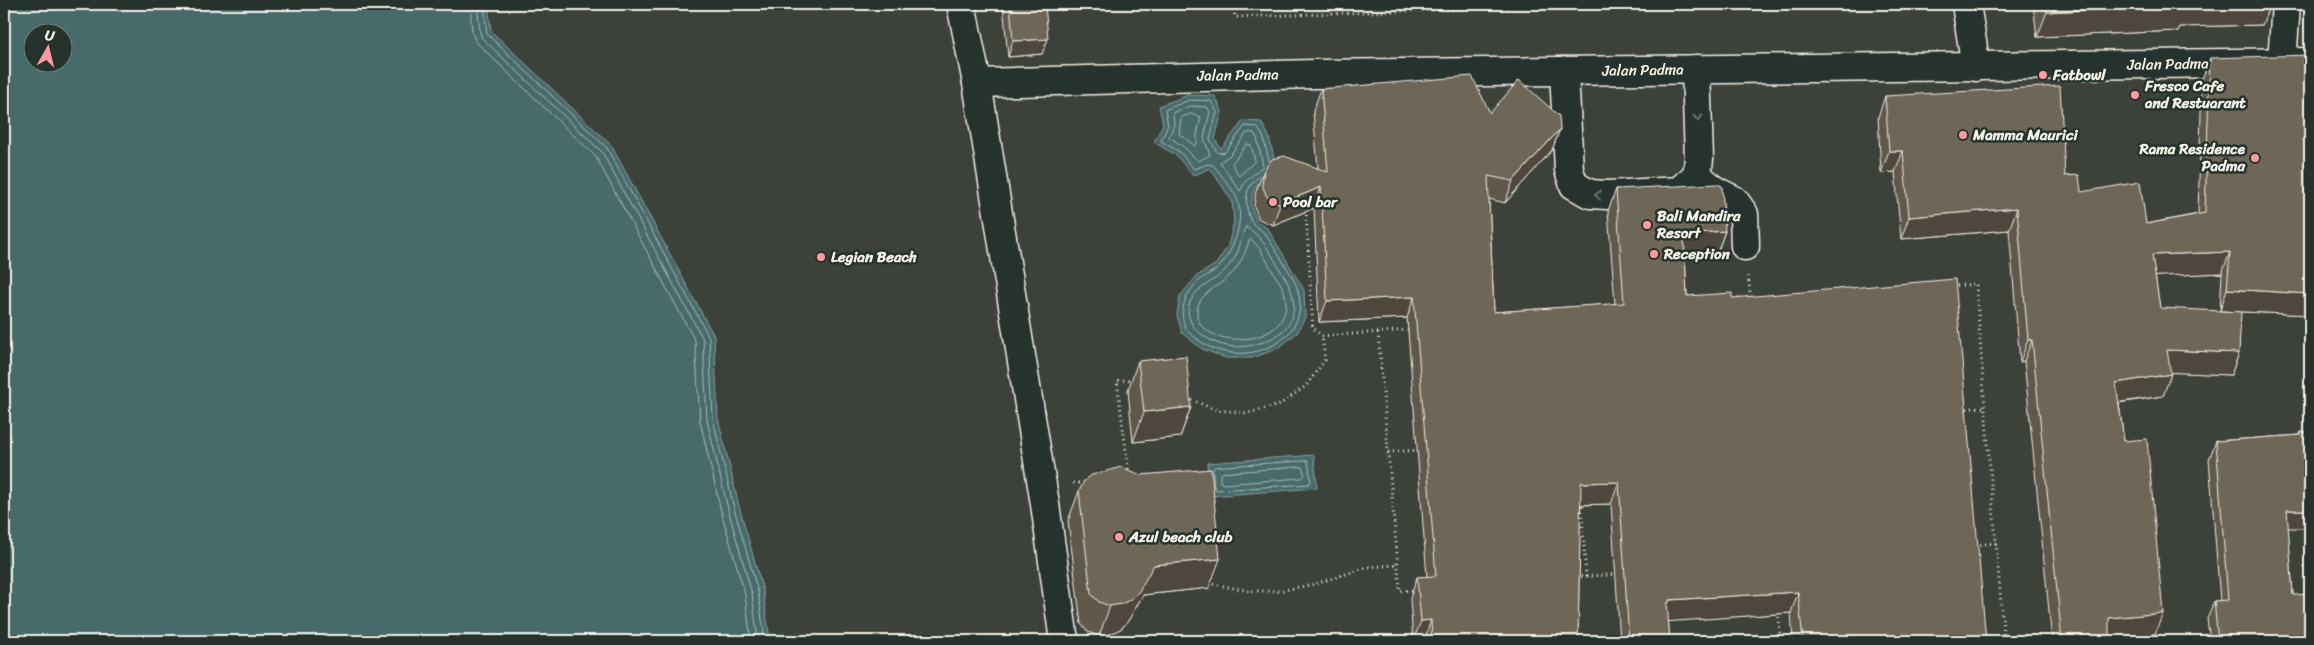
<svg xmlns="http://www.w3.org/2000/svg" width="2314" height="645" font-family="Sriracha,sans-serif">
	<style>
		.water { fill: #466a6a; stroke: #8ca09c; fill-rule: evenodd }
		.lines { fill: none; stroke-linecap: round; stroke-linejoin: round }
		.shore { stroke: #aebbb6; stroke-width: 1 }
		.minor-casing { stroke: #f4f1e8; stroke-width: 31 }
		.path { stroke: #f4f1e8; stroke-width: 3; stroke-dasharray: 1 4; stroke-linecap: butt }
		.minor { stroke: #26332d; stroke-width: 28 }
		.wall { fill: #5f584b; stroke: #f4f1e8 }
		.shaded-wall { fill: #4d473d; stroke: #f4f1e8 }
		.building { fill: #6e6657; stroke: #f4f1e8 }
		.oneway { stroke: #6e766e }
		.poi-dot { fill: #ff9aa2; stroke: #26332d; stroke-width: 2 }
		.labels { text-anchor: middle; stroke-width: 5; stroke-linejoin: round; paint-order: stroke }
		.street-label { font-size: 15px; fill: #f4f1e8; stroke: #26332d }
		.poi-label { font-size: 15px; font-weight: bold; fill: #f4f1e8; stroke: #26332d; text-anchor: start }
	</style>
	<rect width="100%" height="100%" fill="#3c423a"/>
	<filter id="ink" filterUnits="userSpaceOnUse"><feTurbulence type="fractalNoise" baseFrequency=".02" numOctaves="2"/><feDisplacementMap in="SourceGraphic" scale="10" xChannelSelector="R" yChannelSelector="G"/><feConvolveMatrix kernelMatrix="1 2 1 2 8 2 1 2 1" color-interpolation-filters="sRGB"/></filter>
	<g filter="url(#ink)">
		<g class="water">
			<path d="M 4,4 L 488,4 L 491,31 L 611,145 L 714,336 L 718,418 L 739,506 L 763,591 L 770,641 L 4,641 ZM 32,32 L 62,32 L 62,62 L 32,62 Z"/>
			<polygon points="1188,95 1215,96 1222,111 1215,139 1221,149 1243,121 1261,122 1268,134 1275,161 1254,189 1251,205 1257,221 1268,229 1304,290 1305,317 1297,333 1277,349 1252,358 1226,358 1202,349 1182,333 1177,315 1180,296 1197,276 1216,264 1228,246 1234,222 1232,201 1210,168 1193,176 1177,156 1154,142 1163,124 1159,106"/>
			<polygon points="1314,455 1317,488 1210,496 1207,463"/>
		</g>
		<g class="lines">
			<g class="shore">
				<polyline points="470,4 472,33 476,42 596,157 695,341 700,421 721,511 745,595 751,641"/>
				<polyline points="477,4 480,32 482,38 602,152 703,339 707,420 728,509 752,594 758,641"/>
				<polyline points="484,4 487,34 607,148 709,337 713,419 734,508 758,592 765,641"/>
				<polygon points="1190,106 1207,107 1210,112 1204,138 1210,155 1198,161 1184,147 1169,137 1174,125 1173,113"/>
				<polygon points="1191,114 1201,117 1197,134 1197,144 1195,146 1179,134 1181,118"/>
				<polygon points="1247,133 1254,133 1257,138 1263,166 1246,181 1240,191 1220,162 1230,155"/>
				<polygon points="1247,144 1251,145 1255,161 1239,176 1232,164"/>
				<path d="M 1261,175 C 1257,178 1253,182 1250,186 C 1244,196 1246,216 1254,225 C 1258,229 1263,230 1266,235 C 1274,247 1282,260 1290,273 C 1329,337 1243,376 1197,339 C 1194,336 1188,333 1186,329 C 1177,311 1187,290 1201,279 C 1207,274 1215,272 1220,266 C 1234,250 1245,220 1237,199 C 1232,187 1221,175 1213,165 L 1208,164 L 1194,169 L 1180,152 L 1161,141 L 1168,125 L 1165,110 L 1189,100 L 1211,101 L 1217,112 L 1210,139 L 1217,152 L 1220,153 L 1225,152 L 1245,126 L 1257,127 L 1263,136 L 1269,161"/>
				<path d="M 1246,227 C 1263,237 1271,254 1281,271 C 1289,284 1296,297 1293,313 C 1290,338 1249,350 1228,346 C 1208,343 1179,324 1191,300 C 1198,286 1215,282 1225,270 C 1230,265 1237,256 1239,248 C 1241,241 1242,232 1246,227 Z"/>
				<path d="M 1252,240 C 1261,248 1267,262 1273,272 C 1277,279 1284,287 1285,295 C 1296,351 1197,350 1197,313 C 1197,294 1217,288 1228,277 C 1239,268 1245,254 1249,241 Z"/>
				<polygon points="1308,461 1311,481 1309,484 1217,490 1214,488 1213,470 1215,467"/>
				<polygon points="1302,467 1305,475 1302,478 1223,484 1220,482 1220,475 1222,473"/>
			</g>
			<defs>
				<g id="minor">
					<polyline points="961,4 977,83 1045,504 1064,641"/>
					<polyline points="1966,4 1976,67"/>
					<polyline points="2282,62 2286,4"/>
					<polyline points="1564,71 1569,170 1574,185 1590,194 1607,195 1679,191 1697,175 1699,159 1696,69"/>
					<polyline points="977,83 1315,74 2310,62"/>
					<polyline points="1697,175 1714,190 1734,200 1744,214 1745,246"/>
				</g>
			</defs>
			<use href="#minor" class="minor-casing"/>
			<g class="path">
				<polyline points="1233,4 1235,17 1508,7 1507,4"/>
				<polyline points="1306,210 1313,328 1322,336"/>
				<polyline points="1748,276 1751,300"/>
				<polyline points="1952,286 1976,284 1985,407"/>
				<polyline points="1378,333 1400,591 1415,590"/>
				<polyline points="1187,398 1216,410 1248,413 1279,405 1306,386 1325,360 1322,336 1411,330"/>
				<polyline points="1962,409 1985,407 2004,641"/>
				<polyline points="1388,452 1420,450"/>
				<polyline points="1129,474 1117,381 1134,379"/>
				<polyline points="1073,483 1087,482"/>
				<polyline points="1581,501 1586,577"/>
				<polyline points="1975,545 1996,543"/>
				<polyline points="1576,577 1620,574"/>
				<polyline points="1213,584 1250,591 1279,591 1315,584 1368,567 1398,565"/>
				<polyline points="1778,612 1781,641"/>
			</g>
			<use href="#minor" class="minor"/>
		</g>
		<g class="wall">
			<polygon points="1003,4 1045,4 1042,54 1008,57"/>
			<polygon points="2033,4 2270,4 2262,25 2180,27 2178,31 2037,37"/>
			<polygon points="2210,58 2310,315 2220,311 2222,273 2155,276 2160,308 2239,353 2231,375 2171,372 2163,396 2119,403 2124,441 2155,634 2109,638 2109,641 2052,641 2024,361 2020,362 2009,230 1901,239 1895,172 1881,173 1878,117 1885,96 2065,176 2081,192 2146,224 2198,214 2202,79"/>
			<polygon points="1321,89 1490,113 1560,129 1552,150 1505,203 1489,199 1494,312 1615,304 1608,211 1616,189 1725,231 1717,253 1685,254 1687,296 1732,298 1986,641 1793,641 1791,613 1668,621 1670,641 1620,641 1611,504 1580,505 1578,641 1413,641 1410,599 1417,577 1427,577 1407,318 1319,322 1314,208 1273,225 1259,219 1254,206 1256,191 1264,170 1318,168 1313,111"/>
			<polygon points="1138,361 1191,407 1180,437 1133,442 1128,390"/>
			<polygon points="2301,432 2288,528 2293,595 2310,641 2210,641 2207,619 2214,601 2220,601 2209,459 2216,441 2300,435"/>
			<polygon points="1079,491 1209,588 1143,595 1128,621 1122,628 1111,634 1099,636 1088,632 1081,624 1068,521"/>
		</g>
		<g class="shaded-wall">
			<polygon points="2187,4 2270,4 2262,25 2180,27 2178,31 2037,37 2047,12"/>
			<polygon points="1048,39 1042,54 1008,57 1013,41"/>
			<polygon points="1560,129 1552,150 1505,203 1513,181"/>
			<polygon points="1889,151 1903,151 1895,172 1881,173"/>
			<polygon points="1321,187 1314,208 1273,225 1280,204"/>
			<polygon points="2017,208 2009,230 1901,239 1909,217"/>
			<polygon points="1725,231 1717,253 1676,255 1684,234"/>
			<polygon points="2230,252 2222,273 2144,277 2152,255"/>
			<polygon points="2227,289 2310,294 2310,315 2220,311"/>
			<polygon points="1414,297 1407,318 1319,322 1327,301"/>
			<polygon points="2028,340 2032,340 2024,361 2020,362"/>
			<polygon points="2167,350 2239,353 2231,375 2159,372"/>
			<polygon points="2171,374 2163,396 2108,404 2116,383"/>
			<polygon points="1191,407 1180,437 1133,442 1144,412"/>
			<polygon points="1619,482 1611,504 1573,505 1581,483"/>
			<polygon points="2287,510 2310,510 2310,528 2280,528"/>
			<polygon points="1220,559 1209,588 1143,595 1128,621 1122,628 1111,634 1099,636 1110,606 1154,565"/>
			<polygon points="1798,592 1791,613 1663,622 1667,603 1669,600"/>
			<polygon points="2163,613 2155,634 2101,639 2109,618"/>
			<polygon points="1431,620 1424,641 1413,641 1421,621"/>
		</g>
		<g class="building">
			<polygon points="1010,4 1045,4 1048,39 1013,41"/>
			<polygon points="2046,4 2187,4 2188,5 2047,12"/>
			<polygon points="2310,55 2310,294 2227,289 2230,252 2152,255 2160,308 2241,312 2239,353 2167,350 2171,374 2116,383 2124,441 2147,439 2163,613 2109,618 2109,641 2062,641 2032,340 2028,340 2017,208 1909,217 1903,151 1889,151 1885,96 2060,86 2065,176 2079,175 2081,192 2140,182 2146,224 2205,213 2210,58"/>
			<polygon points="1472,76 1490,113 1519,80 1559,116 1560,129 1513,181 1488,176 1494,312 1624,303 1616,189 1717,184 1722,186 1725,231 1684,234 1687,296 1732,293 1732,298 1955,279 1986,641 1803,641 1798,592 1669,600 1669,603 1667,603 1670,641 1629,641 1619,482 1581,483 1578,641 1432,641 1431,620 1421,621 1417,577 1436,576 1414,297 1327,301 1321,187 1280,204 1267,197 1262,185 1264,170 1272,159 1284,156 1328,172 1321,89"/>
			<polygon points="1186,356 1191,407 1144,412 1138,361"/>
			<polygon points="2301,432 2310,432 2310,510 2287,510 2293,595 2310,594 2310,641 2218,641 2214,601 2228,600 2216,441 2301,435"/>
			<polygon points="1121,467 1141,475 1211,469 1220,559 1154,565 1139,591 1133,598 1122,604 1110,606 1099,602 1091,594 1079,491 1084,481 1092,475"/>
		</g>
		<defs><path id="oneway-chevron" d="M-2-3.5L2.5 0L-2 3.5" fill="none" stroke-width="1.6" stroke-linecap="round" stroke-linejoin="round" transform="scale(1.25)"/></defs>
		<g class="oneway">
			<use href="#oneway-chevron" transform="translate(1698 118) rotate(88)"/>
			<use href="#oneway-chevron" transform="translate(1598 195) rotate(-174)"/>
		</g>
	</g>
	<g class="poi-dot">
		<circle cx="2043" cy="75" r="5"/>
		<circle cx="2135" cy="95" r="5"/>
		<circle cx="1963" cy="135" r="5"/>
		<circle cx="2255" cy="158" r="5"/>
		<circle cx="1273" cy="202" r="5"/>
		<circle cx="1647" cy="225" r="5"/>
		<circle cx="1654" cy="254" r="5"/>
		<circle cx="821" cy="257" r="5"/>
		<circle cx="1119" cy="537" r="5"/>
	</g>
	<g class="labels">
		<g class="street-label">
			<text transform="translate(2168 64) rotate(-1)" y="5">Jalan Padma</text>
			<text transform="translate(1643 70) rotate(-1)" y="5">Jalan Padma</text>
			<text transform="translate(1238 75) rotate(-1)" y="5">Jalan Padma</text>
		</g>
		<g class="poi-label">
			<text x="2053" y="80">Fatbowl</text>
			<text x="2145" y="91">Fresco Cafe<tspan x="2145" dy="17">and Restuarant</tspan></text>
			<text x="1973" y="140">Mamma Maurici</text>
			<text x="2245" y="154" text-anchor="end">Rama Residence<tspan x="2245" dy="17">Padma</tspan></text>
			<text x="1283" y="207">Pool bar</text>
			<text x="1657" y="221">Bali Mandira<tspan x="1657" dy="17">Resort</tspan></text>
			<text x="1664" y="259">Reception</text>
			<text x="831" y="262">Legian Beach</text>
			<text x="1129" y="542">Azul beach club</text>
		</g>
	</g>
	<rect width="2314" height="645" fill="none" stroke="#26332d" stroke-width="20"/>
	<rect x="10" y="10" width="2294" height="625" fill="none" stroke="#f4f1e8" stroke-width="2" filter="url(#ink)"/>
	<g transform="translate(48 48) rotate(8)"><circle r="24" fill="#26332d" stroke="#787f78"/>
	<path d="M0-4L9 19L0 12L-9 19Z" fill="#ff9aa2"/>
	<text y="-8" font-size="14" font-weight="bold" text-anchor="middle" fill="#f4f1e8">U</text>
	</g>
</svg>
